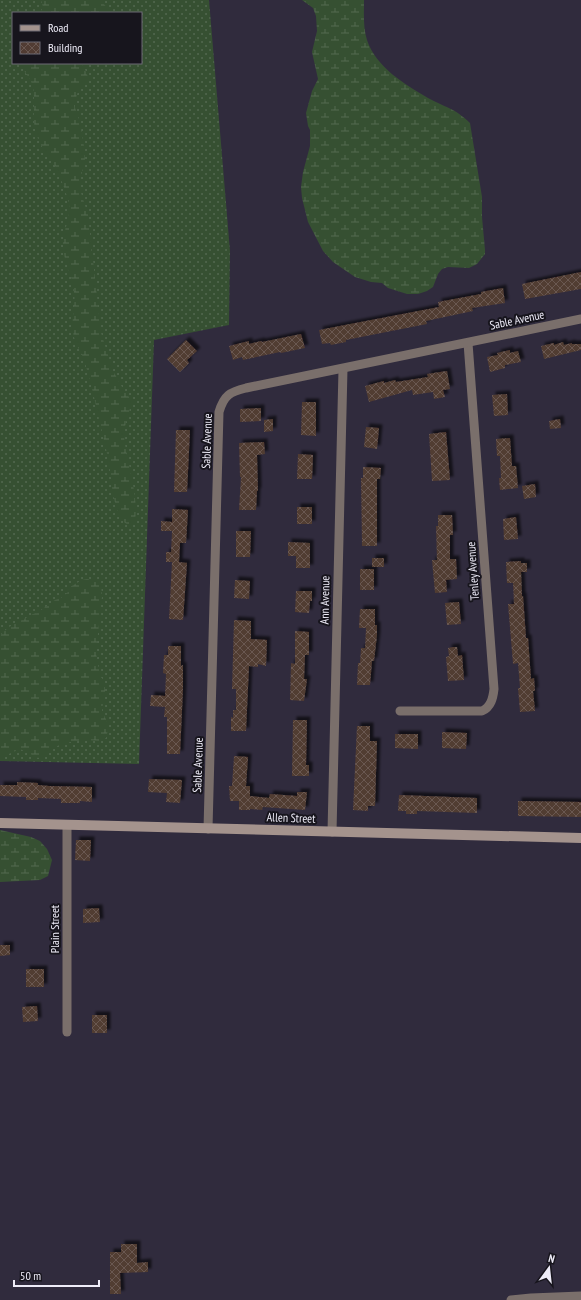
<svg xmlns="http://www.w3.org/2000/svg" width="581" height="1300" font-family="'PT Sans Narrow',sans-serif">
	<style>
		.grass { fill: url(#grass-dots); fill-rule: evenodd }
		.wetland { fill: url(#wetland-marsh) }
		.building { fill: url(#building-cross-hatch); filter: url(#shadow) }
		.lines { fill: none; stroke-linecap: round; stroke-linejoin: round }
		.street { stroke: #7a6f6b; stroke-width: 9 }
		.secondary { stroke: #a4938d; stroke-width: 10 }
		.labels { text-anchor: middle; stroke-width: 4; stroke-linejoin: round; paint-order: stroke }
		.street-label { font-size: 12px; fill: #eeecf8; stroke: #17151d }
	</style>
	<defs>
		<pattern id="grass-dots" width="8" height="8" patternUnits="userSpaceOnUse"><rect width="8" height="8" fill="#365032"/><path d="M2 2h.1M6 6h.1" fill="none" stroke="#536950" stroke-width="1.8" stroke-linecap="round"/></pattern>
		<pattern id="wetland-marsh" width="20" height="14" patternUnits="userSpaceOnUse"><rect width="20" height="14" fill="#365032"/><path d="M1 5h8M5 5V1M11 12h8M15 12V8" fill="none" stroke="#536950"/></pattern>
		<pattern id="building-cross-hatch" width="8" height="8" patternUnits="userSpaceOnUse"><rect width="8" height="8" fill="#513c33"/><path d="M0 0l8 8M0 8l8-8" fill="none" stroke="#6a5851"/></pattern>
		<filter id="shadow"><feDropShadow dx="3.5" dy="-3.5" stdDeviation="1" flood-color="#0009"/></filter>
	</defs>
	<rect width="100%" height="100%" fill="#302b3d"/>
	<path class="grass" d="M 0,0 L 209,0 L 230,251 L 229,325 L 154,340 L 139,764 L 0,761 ZM 13,13 L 141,13 L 141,63 L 13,63 Z"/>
	<g class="wetland">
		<polygon points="41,0 100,0 112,13 40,13 43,7"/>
		<path d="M 302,0 L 364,0 C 364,13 363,28 367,40 C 376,67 404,84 428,98 C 444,107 455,108 470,123 L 482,197 L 482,217 L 485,250 L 485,254 L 477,264 L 469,268 L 448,267 L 442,269 L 438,274 L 433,287 L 427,291 L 418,294 L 407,294 L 388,288 L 382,283 L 371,282 L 355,277 L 333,262 L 323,251 L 308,222 L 302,198 L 301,187 L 303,172 L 310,146 L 310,130 L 308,126 L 306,113 L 312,91 L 318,79 L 312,52 L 317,31 L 316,16 L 313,8 Z"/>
		<path d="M 21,63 L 81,63 L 84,67 L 88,77 L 83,86 L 78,91 L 74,105 L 80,122 L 84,147 L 85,161 L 80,180 L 81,193 L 88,215 L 101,333 L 113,371 L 122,387 L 131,400 L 131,404 C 129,414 124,425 124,435 C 124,453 145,515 131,527 L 124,522 L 118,513 L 113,495 L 109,462 L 101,427 C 98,422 98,416 97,410 C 93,392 89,375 83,357 C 79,349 74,341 73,332 C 71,319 76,305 74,292 C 73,275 62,260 63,242 C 64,229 71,217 69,204 C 67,193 57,168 51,159 C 45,150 40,146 37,136 C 31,120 36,103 33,87 C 31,78 23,72 21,63 Z"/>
		<polygon points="87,579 99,581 101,584 102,596 96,653 100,675 105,683 105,692 102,711 109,726 106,738 101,741 85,740 64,743 53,748 46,755 38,758 20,749 0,758 0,635 9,627 33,614 37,613 55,600 61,598 68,592 70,587 82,580"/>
		<polygon points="0,830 31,837 40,841 47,849 52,860 48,876 40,880 0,882"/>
	</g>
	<g class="building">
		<polygon points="581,272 581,289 525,299 522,284"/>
		<polygon points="503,288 505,303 472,308 473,311 426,321 427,324 346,340 346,342 331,345 330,343 322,344 319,330 439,307 438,302 481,294 481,292"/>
		<polygon points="301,334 305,348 281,353 280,352 243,360 242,357 233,360 229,346 249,341 249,344 261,341 262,342"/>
		<polygon points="186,340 197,351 187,360 189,363 180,372 167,359"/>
		<polygon points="563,342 564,345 572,343 572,344 581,344 581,350 544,359 541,346 554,343 554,345"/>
		<polygon points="510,350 510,353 518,351 521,362 505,365 505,368 490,372 487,357 498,355 497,353"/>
		<polygon points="447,371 450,389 443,390 445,397 434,399 433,392 413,395 412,390 369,402 365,386 384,381 384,383 395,380 396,382 428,377 427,374"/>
		<polygon points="507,394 508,415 494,416 492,395"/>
		<polygon points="302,402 316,402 316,436 301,435"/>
		<polygon points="261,408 261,421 240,422 240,409"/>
		<polygon points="273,419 273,431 264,432 264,420"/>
		<polygon points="560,419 561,428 550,429 549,421"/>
		<polygon points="366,427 379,428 377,449 364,447"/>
		<polygon points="176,430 190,430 187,492 174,492"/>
		<polygon points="446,432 450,480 432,481 429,434"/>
		<polygon points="510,438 512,466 516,466 518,488 500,490 499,478 501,478 500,456 497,456 496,439"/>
		<polygon points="264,442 265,454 257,455 258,491 257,491 256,510 239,510 241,477 240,477 239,443"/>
		<polygon points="298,454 313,455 312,479 297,479"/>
		<polygon points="363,467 381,468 380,479 377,479 377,546 362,546 361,478 363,478"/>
		<polygon points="535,484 536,497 524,499 522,486"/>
		<rect x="297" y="507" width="15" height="17"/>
		<polygon points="172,509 188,510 186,543 180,543 179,562 187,563 183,620 169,619 172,562 166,562 166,552 171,552 172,531 161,531 161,521 172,522"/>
		<polygon points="438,515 452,515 453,535 450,535 450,559 456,559 457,579 446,580 447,592 435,593 432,560 437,560 436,526 438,526"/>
		<polygon points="516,517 518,539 504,540 503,519"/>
		<polygon points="236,531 251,531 250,557 236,557"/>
		<polygon points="288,542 310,543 310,568 296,568 296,556 288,556"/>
		<rect x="372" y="558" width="12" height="9"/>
		<polygon points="521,561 521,563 527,563 527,572 521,572 522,596 523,596 526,638 528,638 531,679 534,678 535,691 533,691 535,711 520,712 518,688 520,688 518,663 513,664 508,604 514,604 513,583 507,583 506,562"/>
		<rect x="360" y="569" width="14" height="21"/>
		<polygon points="235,580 250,581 249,599 234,598"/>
		<polygon points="296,591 312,591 312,601 310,601 309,613 295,612"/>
		<polygon points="459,602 461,624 447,625 445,603"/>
		<polygon points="360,609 375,609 375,625 377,625 377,635 374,661 372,661 370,685 357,685 358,663 360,663 361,648 365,648 366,628 359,628"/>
		<polygon points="234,620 251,621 251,639 267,640 266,666 258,664 258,667 249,666 246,731 231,731 231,717 233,718 233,710 236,710 236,689 232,689"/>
		<polygon points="295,631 309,632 309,655 305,655 304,679 307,679 304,701 290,700 291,663 295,664"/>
		<polygon points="168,646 181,646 181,666 183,665 183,688 180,754 167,754 167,717 164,717 165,707 150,706 151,695 165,696 166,674 163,673 164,655 168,655"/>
		<polygon points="453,647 457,647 458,656 462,655 464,680 448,681 446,657 449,656 448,648"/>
		<polygon points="293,720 307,720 306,765 309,765 309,776 292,776"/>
		<polygon points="357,726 370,726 370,741 377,741 375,806 368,806 368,811 353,810"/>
		<polygon points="442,732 467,733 466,749 442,748"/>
		<polygon points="395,734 418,734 418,749 395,748"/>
		<polygon points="234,756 248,757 246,786 250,786 250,796 269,798 270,794 297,796 297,792 307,792 305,810 263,807 262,810 250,809 250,810 239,810 239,801 230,801 229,786 232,786"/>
		<polygon points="149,779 182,780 180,803 166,802 167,793 148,792"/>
		<polygon points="17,782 38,783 38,785 49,786 92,787 92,802 80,801 80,803 61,803 61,799 38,798 38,800 26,800 26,797 0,796 0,785 17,785"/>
		<polygon points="399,795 477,798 477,813 417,811 417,814 406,814 406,811 398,811"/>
		<polygon points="518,801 581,802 581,817 518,816"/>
		<polygon points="76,840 91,840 90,861 75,860"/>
		<polygon points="99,908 100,922 83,923 83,909"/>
		<polygon points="0,945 10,945 10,955 0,956"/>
		<rect x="26" y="969" width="18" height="18"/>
		<polygon points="37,1006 38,1021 23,1022 22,1007"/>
		<rect x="92" y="1015" width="15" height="18"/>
		<polygon points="121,1244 137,1244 137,1263 148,1262 148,1272 120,1273 121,1294 110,1294 110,1252 121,1252"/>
	</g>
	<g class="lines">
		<g class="street">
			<path d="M 400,711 L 482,711 C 491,707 493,698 494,689 L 468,343"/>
			<path d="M 208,829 L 219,412 C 224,395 230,392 246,388 L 581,319"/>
			<polyline points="332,832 343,369"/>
			<polyline points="67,1032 67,825"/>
			<polyline points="511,1300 531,1298 581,1296"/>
		</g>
		<polyline class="secondary" points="0,823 581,838"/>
	</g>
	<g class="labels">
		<g class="street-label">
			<text transform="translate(517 320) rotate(-12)" y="4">Sable Avenue</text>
			<text transform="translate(207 441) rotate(-88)" y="4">Sable Avenue</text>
			<text transform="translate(473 571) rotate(-94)" y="4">Tenley Avenue</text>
			<text transform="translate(325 600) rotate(-89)" y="4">Ann Avenue</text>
			<text transform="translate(198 765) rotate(-88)" y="4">Sable Avenue</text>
			<text transform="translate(291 818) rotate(2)" y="4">Allen Street</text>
			<text transform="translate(55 929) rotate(-90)" y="4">Plain Street</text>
		</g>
	</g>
	<rect x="12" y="12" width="130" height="52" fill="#17151d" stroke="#6d6b75"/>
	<rect x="20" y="25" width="20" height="6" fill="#a4938d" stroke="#6d6b75"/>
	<text x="48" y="32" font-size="12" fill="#eeecf8">Road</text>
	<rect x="20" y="42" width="20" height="12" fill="url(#building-cross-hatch)" stroke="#6d6b75"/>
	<text x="48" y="52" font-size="12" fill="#eeecf8">Building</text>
	<g transform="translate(549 1268) rotate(15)" stroke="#17151d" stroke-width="3" paint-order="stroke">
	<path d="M0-3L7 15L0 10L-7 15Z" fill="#eeecf8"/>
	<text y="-6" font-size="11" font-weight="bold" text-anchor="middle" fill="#eeecf8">N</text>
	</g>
	<path d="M14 1280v6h85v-6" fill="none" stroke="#eeecf8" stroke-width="2"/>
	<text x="20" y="1280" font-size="12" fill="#eeecf8" stroke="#17151d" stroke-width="3" paint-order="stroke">50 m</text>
</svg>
